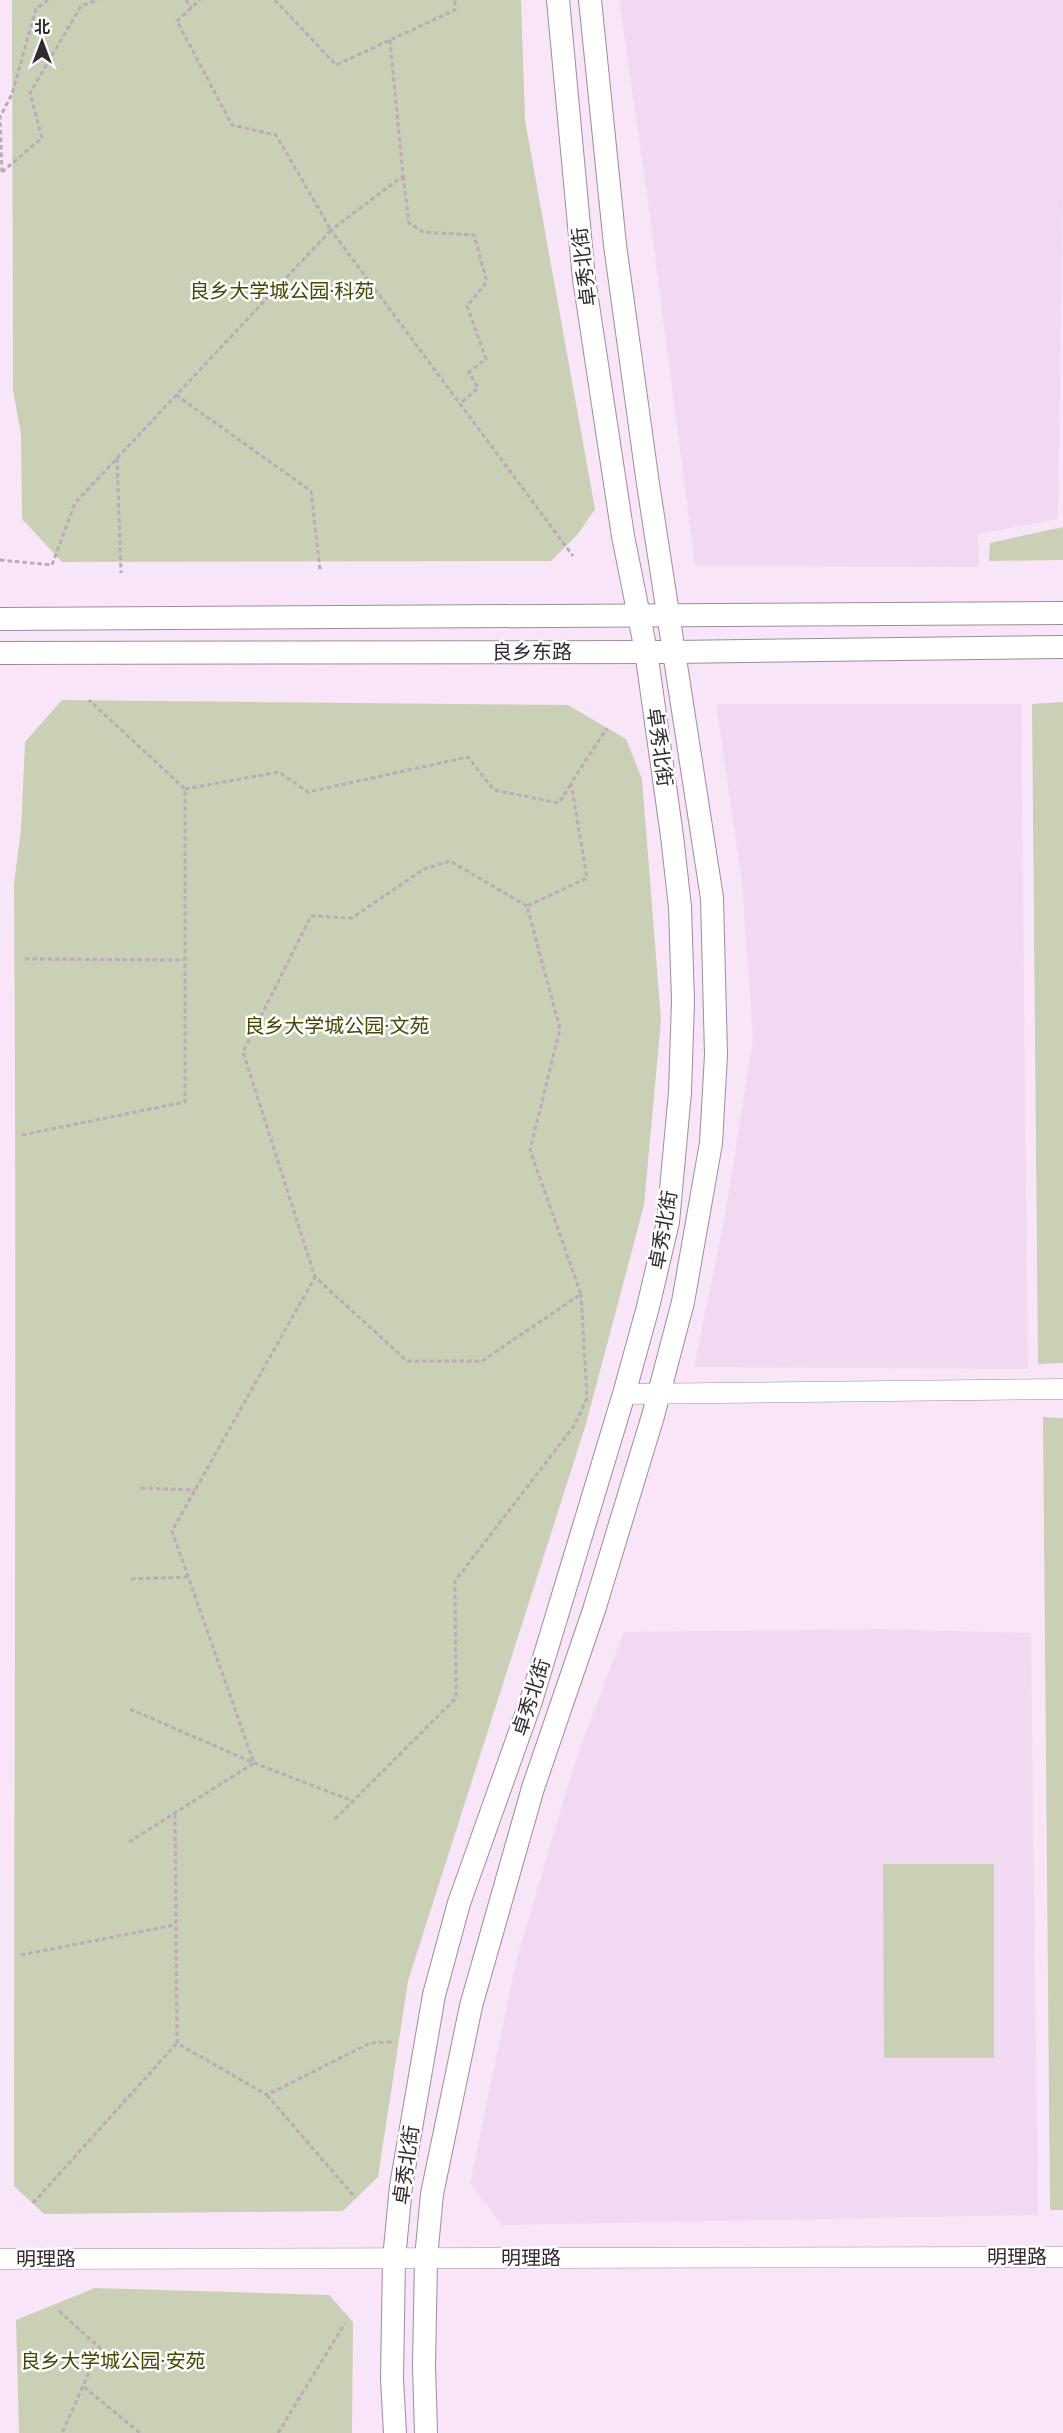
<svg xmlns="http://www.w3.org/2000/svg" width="1063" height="2433" font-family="Roboto,'Noto Sans SC',sans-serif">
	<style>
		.built { fill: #f1d9f1 }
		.green { fill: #cad0b5 }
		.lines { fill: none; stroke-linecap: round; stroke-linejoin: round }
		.tertiary-casing { stroke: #9e8c9e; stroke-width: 21 }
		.secondary-casing { stroke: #9e8c9e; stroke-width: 24 }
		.path { stroke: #baabba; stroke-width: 3; stroke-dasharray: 4.5 3; stroke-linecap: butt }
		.tertiary { stroke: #fff; stroke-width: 20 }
		.secondary { stroke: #fff; stroke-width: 22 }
		.labels { text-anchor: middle; stroke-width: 5; stroke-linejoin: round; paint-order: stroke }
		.street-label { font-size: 20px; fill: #312a31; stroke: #fff }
		.park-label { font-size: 20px; fill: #434a03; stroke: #fff }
	</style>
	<rect width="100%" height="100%" fill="#f8e6f8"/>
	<g class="built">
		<polygon points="619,0 1063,0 1063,190 1058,519 978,534 979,567 695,566 648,201"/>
		<polygon points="716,704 1021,704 1028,1369 694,1367 725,1216 753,1039 742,882"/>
		<polygon points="879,1629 1031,1633 1038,2215 502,2225 470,2183 517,1958 575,1762 624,1632"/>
	</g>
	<g class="green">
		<polygon points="12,0 521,0 525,120 595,509 578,534 551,561 62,562 22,519 21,434 13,390"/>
		<polygon points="1063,527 1063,560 989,561 990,543"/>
		<path d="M 62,700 L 568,705 L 626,739 L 642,779 L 661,1020 L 644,1205 L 586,1424 L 408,1981 L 378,2177 L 343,2211 L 44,2214 L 14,2186 C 14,1752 17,1318 14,884 L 21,830 L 25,742 Z"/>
		<polygon points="1063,702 1063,1363 1038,1364 1032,704"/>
		<polygon points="1043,1417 1063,1418 1063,2210 1050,2210"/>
		<polygon points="883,1864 994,1864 994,2058 884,2058"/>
		<polygon points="95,2288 329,2295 353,2322 352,2433 19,2433 16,2320"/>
	</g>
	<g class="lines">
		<defs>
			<g id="tertiary">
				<polyline points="624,1394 1063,1389"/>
				<polyline points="0,2259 1063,2257"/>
			</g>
			<g id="secondary">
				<polyline points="0,619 1063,613"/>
				<polyline points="0,653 674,652 1063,647"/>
				<polyline points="395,2433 392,2379 394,2259 401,2186 434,1995 459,1903 531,1701 624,1394 648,1307 668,1222 680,1092 683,1001 680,907 672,836 646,651 623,536 584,279 558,0"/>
				<polyline points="426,2433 424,2366 426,2258 432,2194 471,2006 533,1788 594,1610 653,1416 683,1302 711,1143 716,1055 712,898 648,484 615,245 590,0"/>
			</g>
		</defs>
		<use href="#tertiary" class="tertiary-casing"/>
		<use href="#secondary" class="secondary-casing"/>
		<g class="path">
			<polyline points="186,0 191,8"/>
			<polyline points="275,0 336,65 455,10 455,0"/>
			<polyline points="390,40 403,176 331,230 573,556"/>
			<polyline points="2,172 42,138 30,93 81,6 98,0"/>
			<polyline points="2,172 0,117 12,94 36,9 48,0"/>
			<polyline points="403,176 409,223 423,232 474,235 487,282 467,306 486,359 469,372 478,388 460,404"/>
			<polyline points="176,395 311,491 320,570"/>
			<polyline points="117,458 121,573"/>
			<polyline points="0,560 52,565 75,503 331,230 276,135 232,125 177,21 200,0"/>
			<polyline points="185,789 279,772 308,792 468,757 494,790 559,803 570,785"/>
			<polyline points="527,906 450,861 424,869 352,918 311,916 243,1052 315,1277 407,1361 482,1361 581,1294 530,1150 560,1029 527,906 587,878 571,783 607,728"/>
			<polyline points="25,959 184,960"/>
			<polyline points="22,1135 185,1102 185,789 89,700"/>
			<polyline points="141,1488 195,1490"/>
			<polyline points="131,1579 188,1577"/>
			<polyline points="130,1709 254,1763 353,1801"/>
			<polyline points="175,1814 177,2043 267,2095 370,2043 394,2042"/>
			<polyline points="335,1819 456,1698 455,1581 574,1426 587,1398 581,1294"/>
			<polyline points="129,1842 254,1763 172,1531 315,1277"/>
			<polyline points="21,1955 175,1925"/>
			<polyline points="267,2095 353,2195"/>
			<polyline points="33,2203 177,2043"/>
			<polyline points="59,2311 100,2348 62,2433"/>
			<polyline points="84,2387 140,2433"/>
			<polyline points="278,2433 345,2323"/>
		</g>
		<use href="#tertiary" class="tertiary"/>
		<use href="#secondary" class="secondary"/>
	</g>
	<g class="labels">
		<g class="street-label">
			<text transform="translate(584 267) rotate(-97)" y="7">卓秀北街</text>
			<text x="532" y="659">良乡东路</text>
			<text transform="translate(660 747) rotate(82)" y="7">卓秀北街</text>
			<text transform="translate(663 1230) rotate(-80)" y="7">卓秀北街</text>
			<text transform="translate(531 1697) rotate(-72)" y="7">卓秀北街</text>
			<text transform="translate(406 2165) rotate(-82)" y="7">卓秀北街</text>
			<text x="1017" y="2264">明理路</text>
			<text x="531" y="2265">明理路</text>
			<text x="46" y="2266">明理路</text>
		</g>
		<g class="park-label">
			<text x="282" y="298">良乡大学城公园·科苑</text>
			<text x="337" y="1033">良乡大学城公园·文苑</text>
			<text x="113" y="2368">良乡大学城公园·安苑</text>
		</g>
	</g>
	<g transform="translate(42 42)" stroke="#ffffff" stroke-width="4.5" paint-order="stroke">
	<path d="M0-4.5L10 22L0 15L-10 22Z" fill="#312a31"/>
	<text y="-9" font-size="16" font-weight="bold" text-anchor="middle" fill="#312a31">北</text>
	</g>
</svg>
